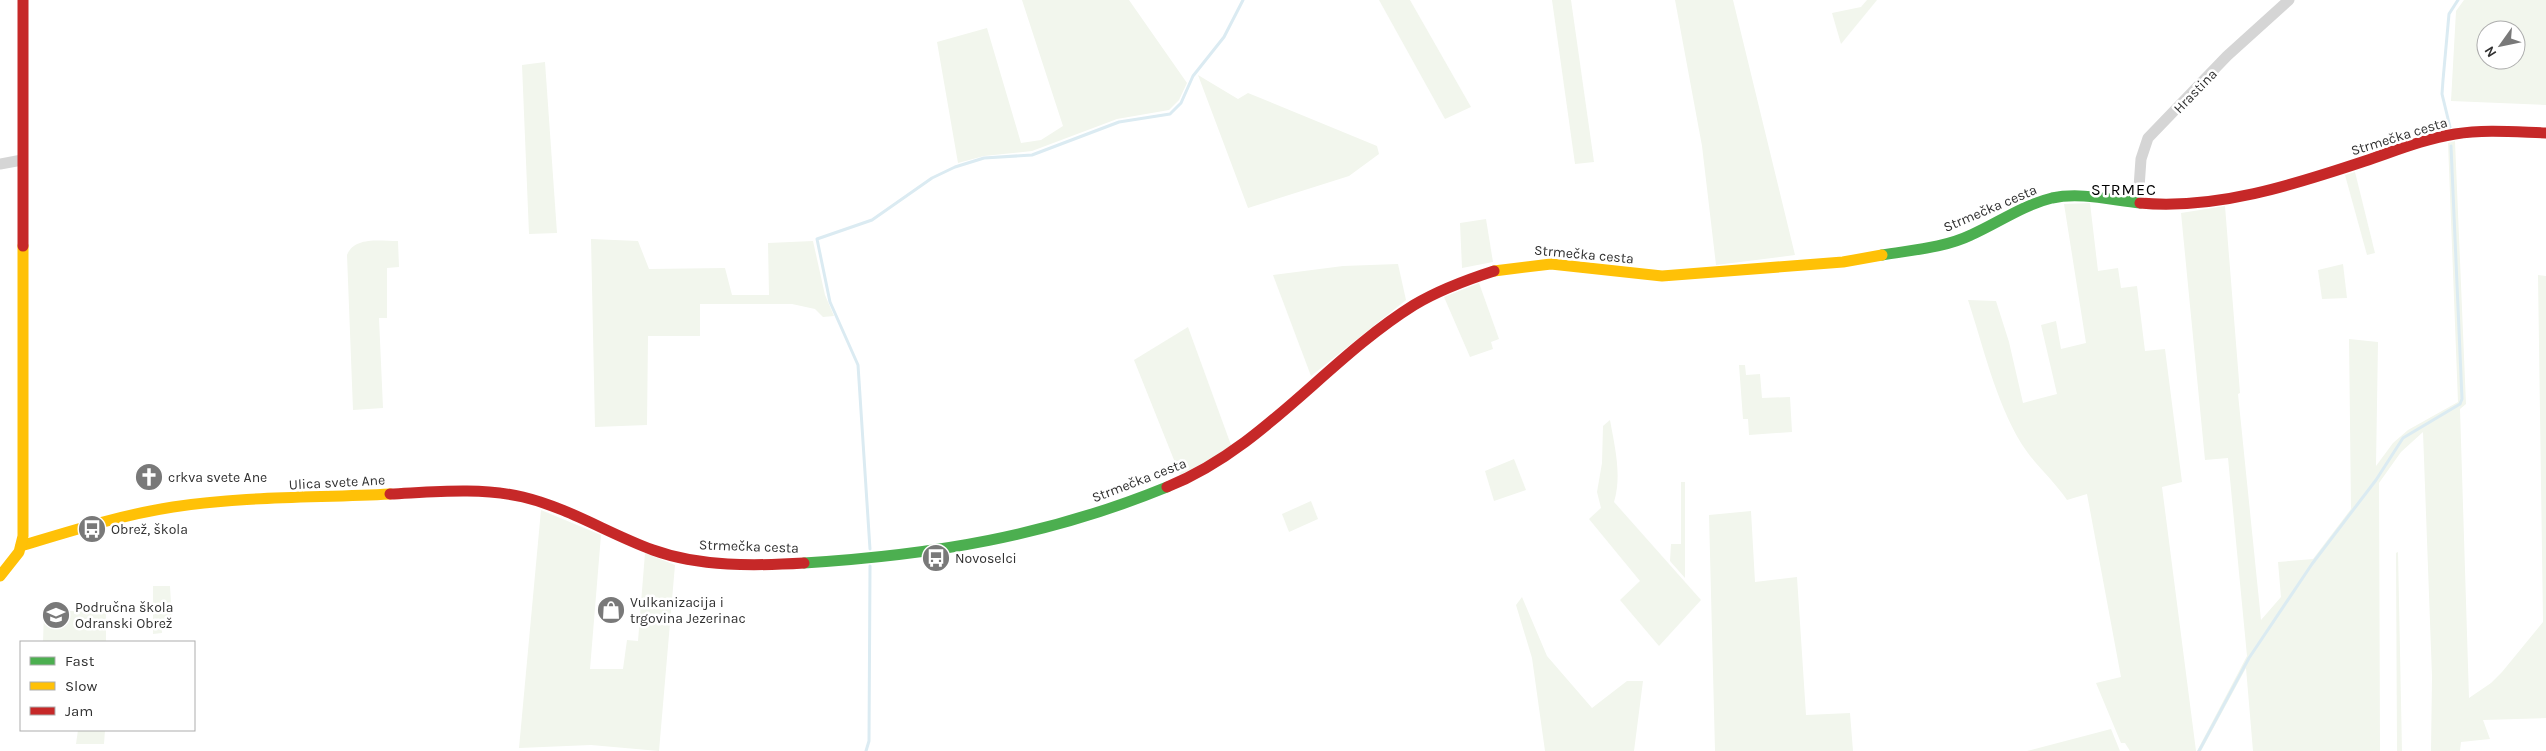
<svg xmlns="http://www.w3.org/2000/svg" width="2546" height="751" font-family="Karla,sans-serif">
	<style>
		.green { fill: #f2f6ed; fill-rule: evenodd }
		.lines { fill: none; stroke-linecap: round; stroke-linejoin: round }
		.stream { stroke: #dbebf2; stroke-width: 3 }
		.street { stroke: #d5d5d5; stroke-width: 11 }
		.fast { stroke: #4caf50; stroke-width: 11 }
		.slow { stroke: #ffc107; stroke-width: 11 }
		.jam { stroke: #c62828; stroke-width: 11 }
		.labels { text-anchor: middle; stroke-width: 5; stroke-linejoin: round; paint-order: stroke }
		.street-label { font-size: 14px; fill: #313131; stroke: #fff }
		.poi-label { font-size: 14px; fill: #313131; stroke: #fff; text-anchor: start }
		.quarter-label { font-size: 16px; letter-spacing: 1px; fill: #000; stroke: #fff }
	</style>
	<rect width="100%" height="100%" fill="#fff"/>
	<g class="green">
		<polygon points="1022,0 1129,0 1187,83 1179,100 1169,110 1117,119 1032,151 984,156 958,163 937,42 987,28 1021,143 1041,140 1063,126"/>
		<polygon points="1379,0 1410,0 1471,107 1445,119"/>
		<polygon points="1552,0 1571,0 1594,162 1575,164"/>
		<polygon points="1675,0 1733,0 1795,255 1716,265 1702,146"/>
		<polygon points="1867,0 1877,0 1841,44 1832,13 1861,7"/>
		<path d="M 2464,0 L 2546,0 L 2546,105 L 2451,101 L 2456,11 ZM 2486,30 L 2516,30 L 2516,60 L 2486,60 Z"/>
		<polygon points="545,62 557,233 529,234 522,65"/>
		<polygon points="1198,75 1238,99 1248,93 1377,146 1379,154 1349,176 1248,208"/>
		<polygon points="2455,141 2466,404 2460,409 2469,698 2491,683 2502,672 2543,622 2538,275 2546,276 2546,718 2483,720 2490,739 2461,742 2460,751 2431,751 2432,676 2423,432 2401,452 2379,483 2380,751 2253,751 2246,668 2201,751 2197,751 2247,656 2228,458 2205,460 2181,213 2225,206 2240,393 2238,394 2261,620 2281,597 2278,562 2313,559 2351,509 2349,339 2378,342 2376,466 2393,443 2408,430 2458,402 2448,143"/>
		<polygon points="2355,172 2375,253 2367,255 2345,175"/>
		<path d="M 2090,203 L 2098,271 L 2118,268 L 2121,288 L 2137,286 L 2145,351 L 2165,349 L 2182,482 L 2162,487 L 2196,751 L 2130,751 L 2125,743 L 2121,743 L 2096,683 L 2121,677 L 2087,494 L 2067,500 C 2053,479 2034,464 2021,443 C 1995,399 1984,349 1968,300 L 1996,301 L 2009,342 L 2023,403 L 2057,394 L 2041,325 L 2056,321 L 2061,349 L 2086,343 L 2064,204 Z"/>
		<polygon points="1486,219 1493,262 1462,268 1460,223"/>
		<polygon points="591,239 638,241 649,269 725,268 732,295 769,295 768,243 813,241 825,295 834,316 823,317 815,309 792,304 700,304 700,336 648,336 647,425 595,427"/>
		<path d="M 398,241 L 399,267 L 387,268 L 387,318 L 379,318 L 383,408 L 353,410 L 347,255 C 354,236 381,241 398,241 Z"/>
		<polygon points="1398,264 1406,300 1311,376 1273,275 1343,266"/>
		<polygon points="2343,264 2347,298 2322,299 2318,270"/>
		<polygon points="1479,283 1499,339 1491,342 1493,349 1470,357 1444,297"/>
		<polygon points="1188,327 1231,445 1216,456 1180,475 1134,360"/>
		<polygon points="1739,365 1745,365 1746,375 1760,374 1762,398 1790,397 1792,432 1749,435 1748,419 1743,419"/>
		<path d="M 1610,420 C 1615,448 1622,475 1614,502 L 1701,600 L 1659,646 L 1620,600 L 1640,581 L 1589,519 L 1601,508 L 1597,492 L 1602,463 L 1603,426 Z"/>
		<polygon points="1514,459 1526,490 1494,501 1485,471"/>
		<polygon points="1681,482 1685,482 1685,578 1670,561 1671,544 1681,544"/>
		<polygon points="1311,501 1318,519 1289,532 1282,514"/>
		<polygon points="541,510 601,535 590,669 623,669 627,640 638,641 645,553 675,565 659,751 591,745 519,748"/>
		<polygon points="1751,511 1755,582 1797,577 1806,715 1850,713 1853,751 1715,751 1709,515"/>
		<polygon points="2398,552 2402,751 2397,751 2396,553"/>
		<polygon points="153,586 170,586 172,621 162,622 162,633 153,634"/>
		<polygon points="1522,597 1547,656 1592,708 1627,681 1643,681 1634,751 1545,751 1532,658 1516,605"/>
		<polygon points="44,610 106,612 106,642 43,642"/>
		<polygon points="2111,729 2120,751 2027,751"/>
		<polygon points="78,730 105,730 104,744 76,744"/>
	</g>
	<g class="lines">
		<g class="stream">
			<polyline points="2450,127 2442,94 2443,80 2449,14 2458,0"/>
			<polyline points="870,549 858,365 830,302 817,239 872,220 932,178 955,167 984,158 1032,155 1119,122 1170,114 1181,103 1193,76 1224,37 1243,0"/>
			<polyline points="866,751 869,741 870,566"/>
			<polyline points="2199,751 2249,658 2312,564 2376,480 2403,438 2460,404 2462,399 2451,146"/>
		</g>
		<g class="street">
			<polyline points="0,164 22,160"/>
			<polyline points="2138,202 2141,159 2148,138 2227,56 2289,0"/>
		</g>
		<g class="fast">
			<path d="M 1882,255 C 1911,250 1944,248 1971,235 C 1998,223 2023,205 2052,198 C 2080,192 2111,200 2140,203"/>
			<path d="M 804,563 C 933,555 1047,536 1167,487"/>
		</g>
		<g class="slow">
			<polyline points="1494,271 1551,264 1662,276 1843,262 1882,255"/>
			<path d="M 21,546 C 71,531 121,515 173,507 C 244,496 317,498 390,494"/>
			<polyline points="0,576 19,552 23,536 23,246"/>
		</g>
		<g class="jam">
			<polyline points="23,0 23,246"/>
			<path d="M 2140,203 C 2216,210 2293,185 2365,161 C 2395,151 2424,139 2455,134 C 2485,129 2516,132 2546,133"/>
			<path d="M 1167,487 C 1264,448 1326,360 1414,305 C 1439,290 1466,280 1494,271"/>
			<path d="M 390,494 C 433,492 480,487 523,497 C 569,508 609,534 653,550 C 700,567 755,566 804,563"/>
		</g>
	</g>
	<defs>
		<symbol id="church-disc" viewBox="-11 -11 22 22"><circle r="9.5" fill="#797979" stroke="#fff"/><path d="M-1.2-6h2.4v3.5h3.3v2.4h-3.3V6h-2.4V-.1h-3.3v-2.4h3.3Z" fill="#fff"/></symbol>
		<symbol id="bus-disc" viewBox="-11 -11 22 22"><circle r="9.5" fill="#797979" stroke="#fff"/><path d="M-5-6H5V4H4V6H2V4H-2V6H-4V4H-5ZM-3.5-4V0h7V-4ZM-3.5 1.2v1.5H-2V1.2ZM2 1.2v1.5H3.5V1.2Z" fill="#fff"/></symbol>
		<symbol id="shop-disc" viewBox="-11 -11 22 22"><circle r="9.5" fill="#797979" stroke="#fff"/><path d="M-5-2.5h2.3a2.7 3.5 0 0 1 5.4 0H5L5.5 6h-11ZM-1.5-2.5h3a1.5 2.3 0 0 0-3 0Z" fill="#fff"/></symbol>
		<symbol id="school-disc" viewBox="-11 -11 22 22"><circle r="9.5" fill="#797979" stroke="#fff"/><path d="M0-5L7-2L0 1L-7-2ZM-4 1L0 2.5L4 1V4Q0 6-4 4Z" fill="#fff"/></symbol>
	</defs>
	<g fill-rule="evenodd">
		<use href="#church-disc" x="133" y="461" width="32" height="32"/>
		<use href="#bus-disc" x="76" y="513" width="32" height="32"/>
		<use href="#bus-disc" x="920" y="542" width="32" height="32"/>
		<use href="#shop-disc" x="595" y="594" width="32" height="32"/>
		<use href="#school-disc" x="40" y="599" width="32" height="32"/>
	</g>
	<g class="labels">
		<g class="street-label">
			<text transform="translate(2195 91) rotate(-46)" y="5">Hrastina</text>
			<text transform="translate(2399 136) rotate(-17)" y="5">Strmečka cesta</text>
			<text transform="translate(1990 208) rotate(-23)" y="5">Strmečka cesta</text>
			<text transform="translate(1584 254) rotate(5)" y="5">Strmečka cesta</text>
			<text transform="translate(1139 480) rotate(-21)" y="5">Strmečka cesta</text>
			<text transform="translate(337 482) rotate(-3)" y="5">Ulica svete Ane</text>
			<text transform="translate(749 546) rotate(2)" y="5">Strmečka cesta</text>
		</g>
		<g class="poi-label">
			<text x="168" y="482">crkva svete Ane</text>
			<text x="111" y="534">Obrež, škola</text>
			<text x="955" y="563">Novoselci</text>
			<text x="630" y="607">Vulkanizacija i<tspan x="630" dy="16">trgovina Jezerinac</tspan></text>
			<text x="75" y="612">Područna škola<tspan x="75" dy="16">Odranski Obrež</tspan></text>
		</g>
		<g class="quarter-label">
			<text x="2124" y="195">STRMEC</text>
		</g>
	</g>
	<rect x="20" y="641" width="175" height="90" fill="#ffffff" stroke="#adadad"/>
	<rect x="30" y="657" width="25" height="8" fill="#4caf50" stroke="#adadad"/>
	<text x="65" y="666" font-size="15" fill="#313131">Fast</text>
	<rect x="30" y="682" width="25" height="8" fill="#ffc107" stroke="#adadad"/>
	<text x="65" y="691" font-size="15" fill="#313131">Slow</text>
	<rect x="30" y="707" width="25" height="8" fill="#c62828" stroke="#adadad"/>
	<text x="65" y="716" font-size="15" fill="#313131">Jam</text>
	<g transform="translate(2501 45) rotate(237)"><circle r="24" fill="#ffffff" stroke="#adadad"/>
	<path d="M0-4L9 19L0 12L-9 19Z" fill="#797979"/>
	<text y="-8" font-size="14" font-weight="bold" text-anchor="middle" fill="#313131">N</text>
	</g>
</svg>
